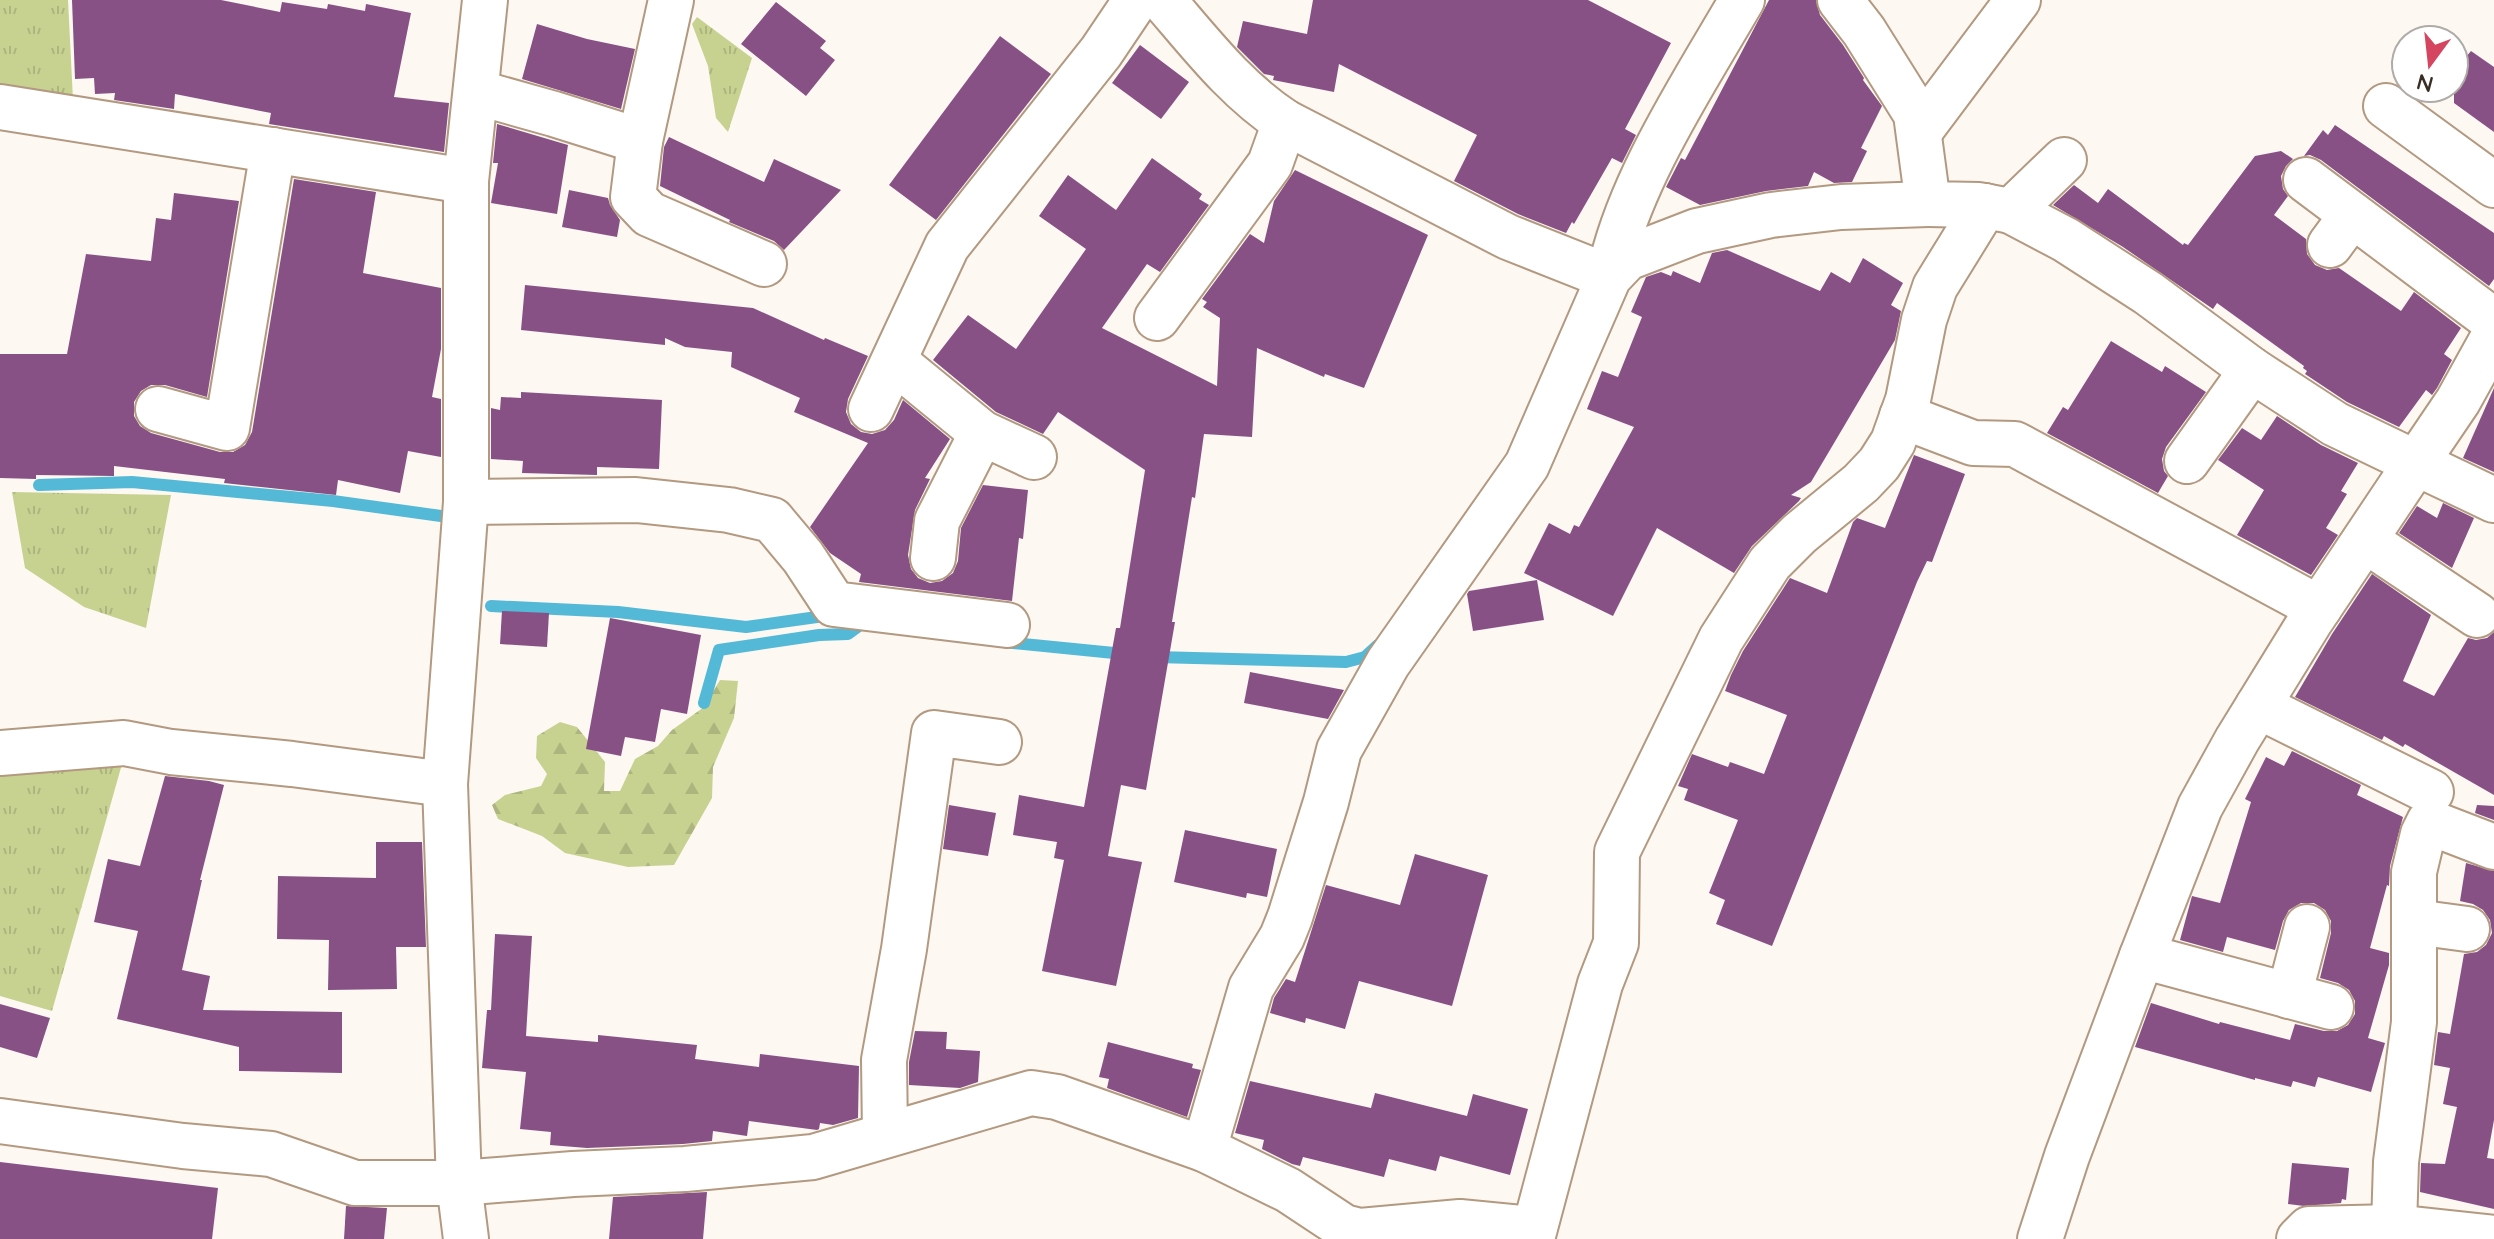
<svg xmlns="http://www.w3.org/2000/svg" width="2494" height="1239" font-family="Quicksand,sans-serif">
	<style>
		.grass { fill: url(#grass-tufts) }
		.forest { fill: url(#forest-firs) }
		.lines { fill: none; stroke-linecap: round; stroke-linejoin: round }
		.stream { stroke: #53b9d7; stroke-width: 12 }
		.building { fill: #885185 }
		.street-casing { stroke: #b29980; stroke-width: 48 }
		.street { stroke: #fff; stroke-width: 44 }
	</style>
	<defs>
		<pattern id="grass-tufts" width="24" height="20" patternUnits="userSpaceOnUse" patternTransform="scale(2)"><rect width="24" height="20" fill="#c7d291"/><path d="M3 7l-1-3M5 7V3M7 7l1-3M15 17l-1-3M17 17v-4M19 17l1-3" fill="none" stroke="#acb57d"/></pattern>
		<pattern id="forest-firs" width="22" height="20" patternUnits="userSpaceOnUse" patternTransform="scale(2)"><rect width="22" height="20" fill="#c7d291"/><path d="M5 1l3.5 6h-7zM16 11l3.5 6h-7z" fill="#acb57d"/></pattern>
	</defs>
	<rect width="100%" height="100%" fill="#fdf8f2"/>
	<g class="grass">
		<polygon points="0,0 68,0 73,100 0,95"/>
		<polygon points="697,17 752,58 728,132 716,118 708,66 692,24"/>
		<polygon points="12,492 171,495 146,628 84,607 25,568"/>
		<polygon points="124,757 52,1011 0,996 0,773"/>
	</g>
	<polygon class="forest" points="720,680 738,681 734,718 713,767 712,798 674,865 628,867 565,853 542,836 498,819 492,805 505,795 541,786 547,774 536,758 537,736 560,722 577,727 605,762 604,791 620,791 635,759 658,746 672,730 704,707"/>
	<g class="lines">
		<g class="stream">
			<polyline points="39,485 132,482 333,501 441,516"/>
			<polyline points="491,606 618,612 746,627 824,616 831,617"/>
			<polyline points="1003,642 1124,654"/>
			<polyline points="1155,657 1346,662 1365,657 1378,645"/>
			<polyline points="704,703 719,650 819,635 848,634 863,623"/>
		</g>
	</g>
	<g class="building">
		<polygon points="72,0 221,0 280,12 282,2 327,9 328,4 365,11 366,4 411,13 394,97 449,103 444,152 269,124 271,113 175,94 174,109 114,100 115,93 95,94 94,78 75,79"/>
		<polygon points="1313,0 1588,0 1671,43 1625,129 1636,135 1622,163 1612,158 1574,224 1572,222 1566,233 1518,214 1454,181 1477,135 1339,64 1334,92 1273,80 1274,76 1264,74 1237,47 1243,21 1307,34"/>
		<polygon points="1769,0 1816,0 1820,15 1843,45 1864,78 1863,80 1882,106 1861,148 1867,151 1852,182 1834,183 1814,172 1808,186 1766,191 1700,205 1666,187 1681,158 1685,160"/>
		<polygon points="776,2 826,41 820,48 835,60 806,96 741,44"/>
		<polygon points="537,24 587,39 635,49 621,109 522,79"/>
		<polygon points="1000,36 1051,74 936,220 889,185"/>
		<polygon points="1140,45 1189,82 1161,119 1112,83"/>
		<polygon points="2471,51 2494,67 2494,132 2454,103 2454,71"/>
		<polygon points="497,124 568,145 557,214 491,203 498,163 493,163"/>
		<polygon points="2335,125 2494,233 2494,279 2489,286 2321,160 2310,155 2304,156 2323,130 2328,135"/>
		<polygon points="669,137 764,182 774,159 841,190 784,250 774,241 729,222 730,220 660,186 664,147"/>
		<polygon points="2281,151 2293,159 2286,166 2281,176 2283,189 2288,196 2274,215 2306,239 2307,254 2315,265 2327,270 2339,268 2401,311 2414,292 2461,328 2444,354 2452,360 2437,388 2432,395 2426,390 2399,427 2347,402 2305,374 2307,371 2303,368 2304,366 2217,303 2213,309 2123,247 2053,205 2074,185 2098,203 2108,189 2183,245 2184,243 2188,245 2255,156"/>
		<polygon points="1152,158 1202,194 1199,199 1209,205 1160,272 1147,264 1102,328 1217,386 1220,318 1203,307 1207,302 1202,299 1250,234 1264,243 1274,201 1295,170 1428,235 1364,388 1325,374 1324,377 1257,348 1252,437 1204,434 1195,498 1192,497 1172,622 1175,622 1146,790 1121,785 1108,856 1142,862 1116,986 1042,971 1064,860 1054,858 1057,842 1013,835 1019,795 1084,807 1116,628 1120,628 1145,470 1058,412 1043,434 996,412 933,360 968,315 1016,349 1086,249 1039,216 1068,175 1116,210"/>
		<polygon points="294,179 376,192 363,273 441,288 441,349 432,397 441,399 441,457 408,451 400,493 338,480 336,495 224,483 225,479 114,466 114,476 36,475 36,479 0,478 0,354 67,354 86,254 151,261 156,218 171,220 174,193 239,201 207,397 165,385 151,385 141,391 134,402 134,416 140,426 151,433 220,452 233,452 245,445 252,432"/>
		<polygon points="569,190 608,198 610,205 620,220 617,237 562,227"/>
		<polygon points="1727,250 1820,291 1831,272 1850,283 1863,258 1903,283 1891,305 1901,311 1895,340 1811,482 1791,495 1801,498 1799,501 1752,546 1734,573 1657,528 1613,616 1524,573 1549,523 1570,534 1574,525 1579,527 1634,427 1587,409 1602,371 1618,377 1642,317 1631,312 1646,277 1661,272 1671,276 1673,271 1700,283 1712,253"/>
		<polygon points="525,285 753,308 824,340 825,338 868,356 848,399 846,412 851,424 861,432 872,434 885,430 894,420 903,400 950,439 925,478 930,479 915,510 908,555 911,569 918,578 930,583 942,581 953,573 958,561 961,528 983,485 1028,490 1023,539 1019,538 1012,601 859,582 861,574 830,553 810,527 868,443 794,412 800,398 731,367 732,352 685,347 665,338 665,345 521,330"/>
		<polygon points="2111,341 2162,372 2165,366 2206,392 2166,447 2162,459 2164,471 2168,476 2158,493 2047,433 2063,407 2068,410"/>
		<polygon points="2494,388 2494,472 2463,458"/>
		<polygon points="521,392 662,400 659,469 597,467 597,475 522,473 523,461 491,459 491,408 500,410 501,397 521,398"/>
		<polygon points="2277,416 2321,445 2358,463 2341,491 2347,494 2326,528 2338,535 2311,575 2237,535 2264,490 2218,460 2242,428 2261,440"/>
		<polygon points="1914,455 1965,474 1932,562 1927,561 1917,582 1772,946 1716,924 1725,900 1709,893 1738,820 1684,800 1688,789 1678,786 1692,754 1728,767 1730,762 1764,774 1787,715 1725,691 1731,675 1743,651 1790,578 1827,593 1853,522 1857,518 1885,528"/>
		<polygon points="2443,503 2474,518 2452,568 2399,533 2417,506 2437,518"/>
		<polygon points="2372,574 2431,615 2403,681 2434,696 2468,638 2476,640 2487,638 2494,632 2494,795 2405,744 2403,747 2384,736 2382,740 2295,697 2332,634"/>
		<polygon points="1537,580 1544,620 1473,631 1467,594 1469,591"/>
		<polygon points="502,611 549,613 547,647 500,644"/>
		<polygon points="610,618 701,635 687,714 661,709 655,742 625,737 621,756 586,749"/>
		<polygon points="1250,672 1344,690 1328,719 1244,703"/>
		<polygon points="2292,751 2361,785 2357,795 2403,817 2390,866 2389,886 2387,885 2370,948 2389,953 2389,965 2368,1038 2385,1043 2371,1092 2318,1077 2315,1087 2293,1081 2291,1087 2255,1078 2255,1080 2135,1047 2151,1003 2219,1024 2220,1022 2290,1040 2295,1024 2324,1031 2337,1031 2348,1025 2355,1014 2355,1001 2349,990 2338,983 2320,978 2331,933 2331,921 2325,910 2314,903 2301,903 2289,910 2283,921 2275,950 2227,937 2223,952 2180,940 2192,896 2220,903 2251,802 2245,799 2266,757 2284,766"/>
		<polygon points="165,776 209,781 224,785 200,880 202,880 182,970 210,976 203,1010 342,1012 342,1073 239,1071 239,1047 117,1019 138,931 94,922 108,859 140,866"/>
		<polygon points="949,805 996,813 988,856 943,849"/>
		<polygon points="2477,805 2494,806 2494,820 2475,813"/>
		<polygon points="1185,830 1277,849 1267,897 1247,893 1246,898 1174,882"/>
		<polygon points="376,842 422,842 426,947 396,947 397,989 328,990 329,940 277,939 278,876 376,878"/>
		<polygon points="1415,854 1488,875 1452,1006 1359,981 1345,1029 1306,1018 1305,1023 1270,1013 1274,998 1286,979 1295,982 1326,885 1400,905"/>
		<polygon points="2466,863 2494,871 2494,1120 2487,1158 2494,1159 2494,1209 2420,1192 2421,1163 2445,1164 2457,1107 2443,1104 2450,1068 2434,1065 2438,1032 2450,1034 2464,954 2477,952 2486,945 2492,933 2490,920 2483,910 2473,904 2460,901"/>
		<polygon points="495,934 532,936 526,1036 598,1042 598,1035 697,1045 695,1059 759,1067 760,1054 859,1066 858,1118 833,1125 820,1123 819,1129 817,1130 749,1121 747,1136 713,1131 712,1141 683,1144 587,1148 550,1145 551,1132 520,1129 526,1072 482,1068 487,1010 491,1010"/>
		<polygon points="0,1004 50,1018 37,1058 0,1047"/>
		<polygon points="915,1031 947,1032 946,1049 980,1051 978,1082 960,1088 909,1085 909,1062"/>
		<polygon points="1108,1042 1193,1064 1192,1068 1201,1070 1187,1117 1107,1088 1109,1079 1099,1077"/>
		<polygon points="1250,1081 1371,1108 1375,1093 1467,1116 1473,1094 1528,1109 1510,1175 1440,1156 1436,1171 1389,1159 1384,1177 1303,1157 1300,1166 1292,1164 1262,1149 1264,1140 1235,1133"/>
		<polygon points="0,1162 218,1188 212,1239 0,1239"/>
		<polygon points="2292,1163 2349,1168 2346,1200 2342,1199 2341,1203 2304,1206 2288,1204"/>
		<polygon points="707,1192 703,1239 609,1239 613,1197"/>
		<polygon points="346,1206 387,1208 384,1239 344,1239"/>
	</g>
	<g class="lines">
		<defs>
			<g id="street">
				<polyline points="671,0 640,141 633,197 649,214 764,264"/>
				<path d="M 1163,0 C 1201,44 1236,90 1285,122 L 1508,237 L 1609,277 C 1626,185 1695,81 1742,0"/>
				<polyline points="1840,0 1864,31 1916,114 1928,204 1979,205 2011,211 2064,160"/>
				<polyline points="476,92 554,114 640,141"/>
				<polyline points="2386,106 2494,185"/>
				<polyline points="0,107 466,181"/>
				<polyline points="1919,132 2018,0"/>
				<polyline points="2306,180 2494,321"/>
				<polyline points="2011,211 2066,240 2148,293 2252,370 2335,424 2416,463 2458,401 2494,336"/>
				<polyline points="2330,245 2352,215"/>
				<polyline points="1157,318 1270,164 1285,122"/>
				<polyline points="894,361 982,433 1034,457"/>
				<polyline points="158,409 227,428 273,150"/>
				<polyline points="871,409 947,246 1101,52 1136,0"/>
				<polyline points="1902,416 1973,443 2015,444 2319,608"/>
				<polyline points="2187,461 2252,370"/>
				<polyline points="466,502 636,500 729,510 772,520 803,557 834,604 1007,625"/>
				<polyline points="2365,540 2477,615"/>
				<polyline points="933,558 937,521 982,433"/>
				<polyline points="2258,706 2431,792"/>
				<polyline points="0,753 124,743 171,752 292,764 445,784"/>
				<polyline points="2494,847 2429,822 2423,834 2414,872 2414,1022 2396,1162 2394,1227 2494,1238"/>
				<polyline points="2415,922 2467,929"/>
				<polyline points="2289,996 2307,927"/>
				<polyline points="2331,1007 2142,956 2200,807 2237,740 2311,620 2416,463 2494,500"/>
				<polyline points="0,1121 183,1146 271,1154 355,1183 459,1183 573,1174 685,1169 813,1157 1031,1093 1057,1097 1204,1149"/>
				<polyline points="885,1134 884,1060 904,949 934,733 999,742"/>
				<polyline points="1534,1229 1460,1222 1360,1231 1344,1227 1288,1190 1204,1149 1251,988 1282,937 1290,917 1326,802 1339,750 1388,663 1527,465 1609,277 1627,258 1697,231 1771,215 1841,207 1928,204"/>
				<polyline points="466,1239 459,1183 445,784 466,502 466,181 485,0"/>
				<polyline points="1532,1239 1600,984 1616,943 1617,852 1721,639 1770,563 1799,534 1861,483 1879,464 1893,442 1908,400 1924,320 1935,287 1985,206"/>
				<polyline points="2040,1239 2067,1156 2142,956"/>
				<polyline points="2299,1239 2309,1229 2394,1227"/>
			</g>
		</defs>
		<use href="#street" class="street-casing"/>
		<use href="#street" class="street"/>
	</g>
	<g transform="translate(2430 64) rotate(195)"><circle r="38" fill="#ffffff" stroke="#afaba7" stroke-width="2"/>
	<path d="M0-6L14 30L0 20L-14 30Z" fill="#d54560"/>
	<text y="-12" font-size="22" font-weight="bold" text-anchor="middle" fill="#382e24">N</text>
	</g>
</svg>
